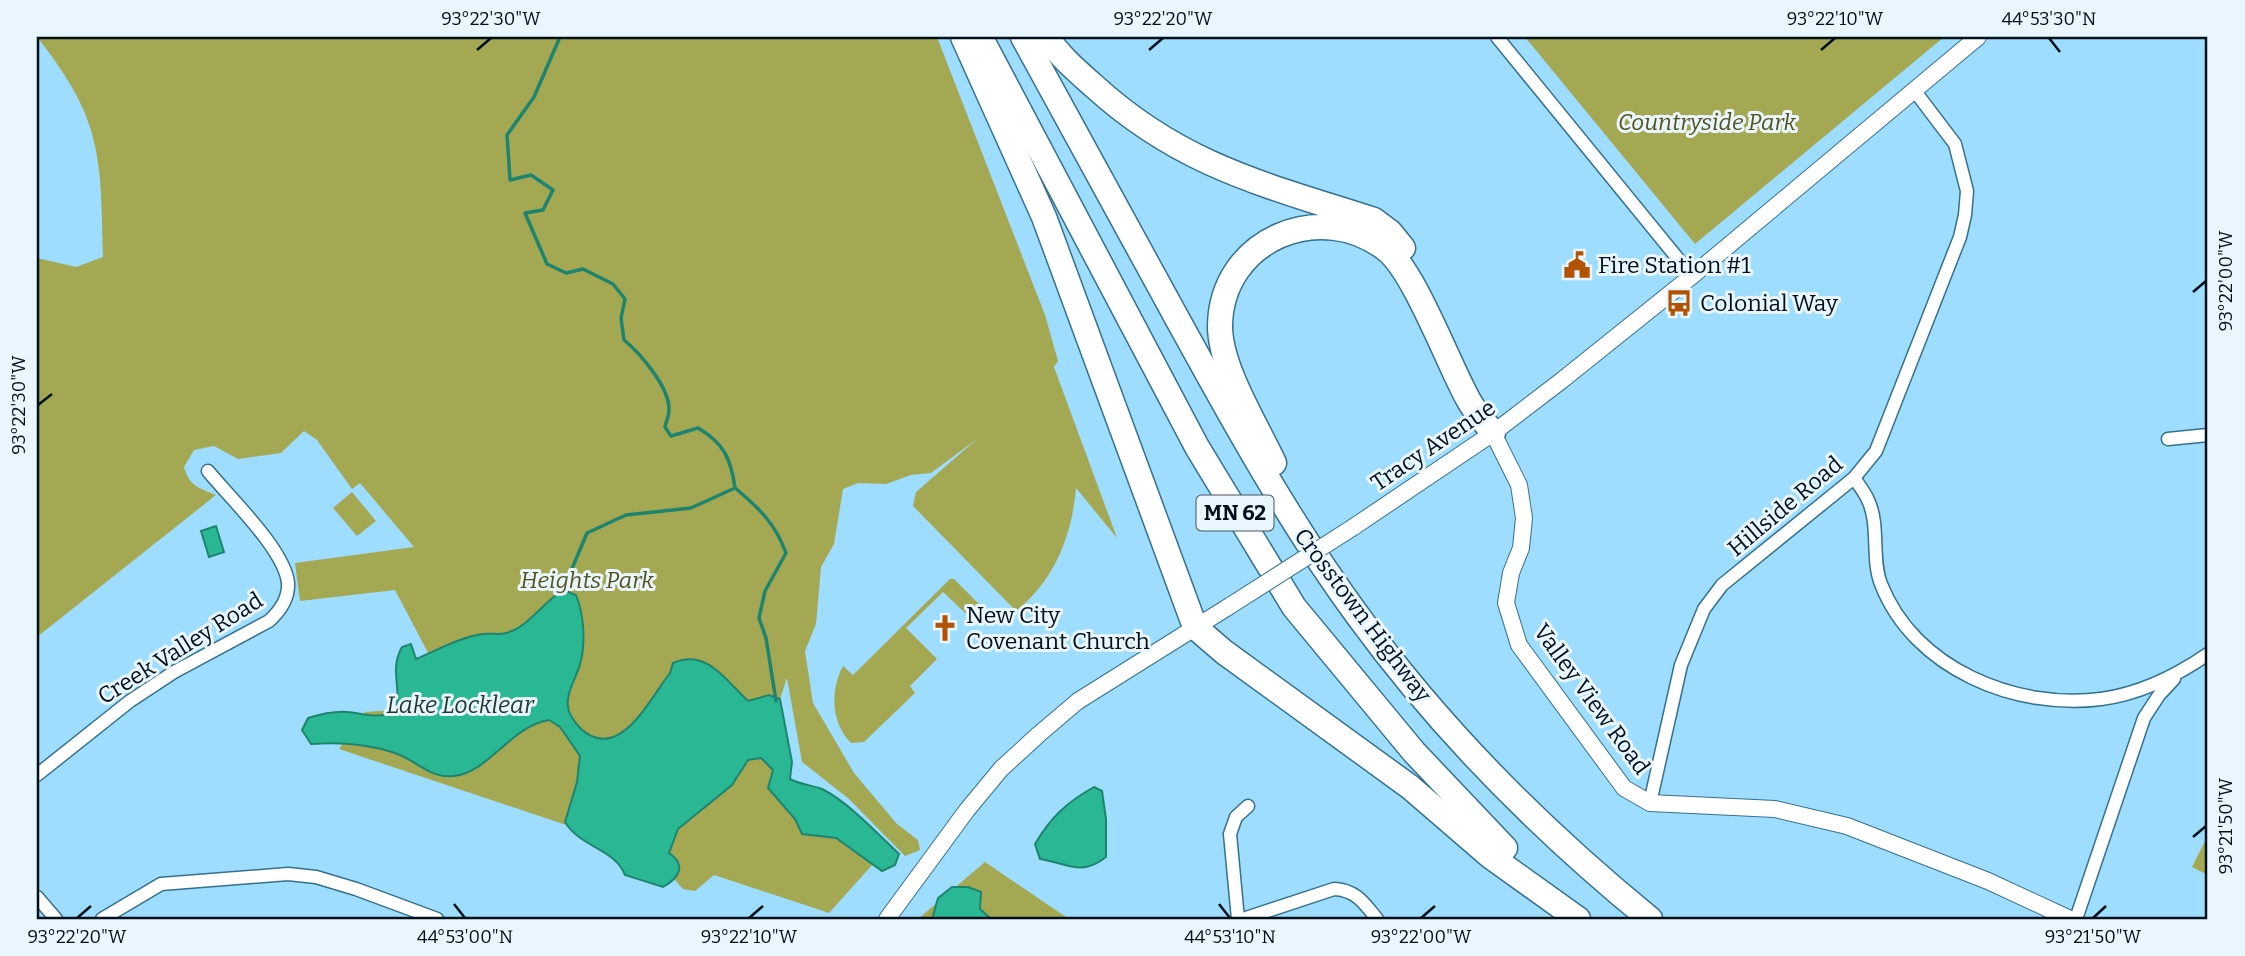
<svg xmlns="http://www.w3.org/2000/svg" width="2245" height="956" font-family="Bitter,serif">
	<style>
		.green { fill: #a5a852 }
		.water { fill: #2ab793; stroke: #1d856f; stroke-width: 2 }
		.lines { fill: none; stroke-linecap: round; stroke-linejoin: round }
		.stream { stroke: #1d856f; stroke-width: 3.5 }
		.minor-casing { stroke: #33718d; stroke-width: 15 }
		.tertiary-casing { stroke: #33718d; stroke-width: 18 }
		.motorway-casing { stroke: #33718d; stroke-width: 27 }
		.minor { stroke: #fff; stroke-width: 12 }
		.tertiary { stroke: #fff; stroke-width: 16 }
		.motorway { stroke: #fff; stroke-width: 24 }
		.tertiary-bridge-casing { stroke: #33718d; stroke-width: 18; stroke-linecap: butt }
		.tertiary-bridge { stroke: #fff; stroke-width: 16 }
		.ticks { fill: none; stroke: #00101b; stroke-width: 2.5 }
		.labels { text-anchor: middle; stroke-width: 6; stroke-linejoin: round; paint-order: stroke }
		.shield { fill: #eaf6fd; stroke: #46555f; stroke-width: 2 }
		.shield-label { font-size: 21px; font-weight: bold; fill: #00101b }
		.park-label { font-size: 23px; font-style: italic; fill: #53541d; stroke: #eaf6fd }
		.poi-label { font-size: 23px; fill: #00101b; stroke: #eaf6fd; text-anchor: start }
		.street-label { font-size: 23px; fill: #00101b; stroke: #eaf6fd }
		.water-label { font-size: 24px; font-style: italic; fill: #1e3a30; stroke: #eaf6fd }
		.neatline { fill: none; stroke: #00101b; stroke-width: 2.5 }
		.ticks-label { font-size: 18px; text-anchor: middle; fill: #00101b }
	</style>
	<rect width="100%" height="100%" fill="#9eddfd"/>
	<g class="green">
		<path d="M 37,37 L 937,37 L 1045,315 L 1058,361 L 1054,367 L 1117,538 L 1076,488 C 1072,535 1055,580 1016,611 L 913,506 L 916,492 L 977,439 L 931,473 L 911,475 L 886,484 L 858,483 L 843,489 L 834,544 L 821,567 L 816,624 L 805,651 L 813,703 L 854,773 L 897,824 L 918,840 L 920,850 L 905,856 L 849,799 L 802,762 L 787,678 L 780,699 L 776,697 L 781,781 L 882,854 L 829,913 L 714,875 L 695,891 L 683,889 L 675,880 L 680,863 L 339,749 L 365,712 L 456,706 L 395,590 L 300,601 L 295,563 L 414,547 L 360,483 L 352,489 L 317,440 L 304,431 L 281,453 L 238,459 L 214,446 L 194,450 L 184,467 C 189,486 199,488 216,495 L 37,637 L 37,258 L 76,267 L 103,257 C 101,155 102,119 37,37 Z"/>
		<polygon points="1525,37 1944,37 1695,244"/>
		<polygon points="352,492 376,521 357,536 333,508"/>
		<path d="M 950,579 L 954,579 L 981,606 L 986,616 L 977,624 L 943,592 L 906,628 L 937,659 L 910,686 L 915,693 L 864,742 L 851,743 C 831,723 830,690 843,666 L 853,675 Z"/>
		<polygon points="2208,835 2208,875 2192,867"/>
		<polygon points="985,862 1069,919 918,919"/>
	</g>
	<g class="water">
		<polygon points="216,526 224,552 209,557 201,531"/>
		<path d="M 563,590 L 576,595 C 584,615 586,643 580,664 C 577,676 569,687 568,700 C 566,711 573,720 580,728 C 619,765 650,698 670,673 L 673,663 C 707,648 726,681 748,701 L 769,695 L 780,699 L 792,762 L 790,779 C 801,785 812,785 822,789 C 847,801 878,834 899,854 L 895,865 L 882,871 L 836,838 L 802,834 L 795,819 L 768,788 L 773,770 L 761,758 L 748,760 L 732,785 L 678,829 L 669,853 C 687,865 679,878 663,887 L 625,875 C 614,848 581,848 565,822 L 577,782 L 580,756 L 560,727 L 549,720 C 511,726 488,773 454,776 C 430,779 416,760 395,753 C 368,744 339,742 311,744 L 302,730 L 308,718 C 321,714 334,711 347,712 C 368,714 375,719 396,712 C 402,687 389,670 402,647 L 411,644 L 416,659 C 438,650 460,637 483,634 C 491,633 499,635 506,633 C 529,627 543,602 563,590 Z"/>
		<path d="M 1094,787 L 1102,791 L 1106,819 L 1106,857 C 1081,877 1067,863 1040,859 L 1035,844 C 1051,817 1067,802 1094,787 Z"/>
		<polygon points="952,887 968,887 981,892 980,909 991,919 932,919 938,898"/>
	</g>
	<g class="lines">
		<g class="stream">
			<path d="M 560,37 L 534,97 L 507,135 L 510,180 L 531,175 L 553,190 L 543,210 L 525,213 L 547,264 L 566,273 L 583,269 L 613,284 L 625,299 L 621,318 L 624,340 C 640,353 670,388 669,410 C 669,416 666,422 665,427 L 671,436 L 698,428 C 724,443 731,459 735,488 C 759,508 775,523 786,553 L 765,591 L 759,618 L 766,638 L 776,701"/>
			<polyline points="563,590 587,533 626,515 691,508 735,488"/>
		</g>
		<defs>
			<g id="minor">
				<polyline points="1497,37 1692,276"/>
				<polyline points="2168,439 2208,435"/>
				<path d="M 1854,478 C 1859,485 1865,493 1868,500 C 1880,525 1871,559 1881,584 C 1914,669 2016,710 2101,699 C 2139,694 2176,676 2208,654"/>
				<path d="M 37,775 L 130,701 L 174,672 L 269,621 C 280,611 289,599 288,583 C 285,550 229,497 208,471"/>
				<polyline points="1650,803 1681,665 1704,609 1722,585 1854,478 1876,451 1960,237 1965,215 1967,191 1955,144 1914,90"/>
				<polyline points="37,897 56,919"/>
				<polyline points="102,919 161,884 288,874 316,877 356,889 437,919"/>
				<polyline points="1238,919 1230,834 1236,817 1248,806"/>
				<path d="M 1243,919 L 1334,889 C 1356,890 1364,903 1377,919"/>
				<polyline points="2076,919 2144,718 2159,695 2174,679"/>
			</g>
			<g id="tertiary">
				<polyline points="1493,433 1519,485 1524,518 1521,548 1511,573 1506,603 1519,645 1624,788 1650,803 1775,809 1847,826 1988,881 2070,919"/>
				<polyline points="1352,528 1493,433 1561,381 1692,276 1978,37"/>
				<polyline points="887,919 967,810 1001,769 1038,735 1078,701 1228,607"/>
			</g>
			<g id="motorway">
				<polyline points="963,37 1044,217 1195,627 1224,652 1410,787 1490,856 1578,919"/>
				<path d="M 1023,37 C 1073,128 1123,220 1173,311 C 1230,415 1287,519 1358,616 C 1441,730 1541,830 1650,919"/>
				<path d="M 1047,37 C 1059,56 1078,72 1095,87 C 1182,166 1266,185 1374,220 L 1390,232 L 1403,248"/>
				<polyline points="982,40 1197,447 1294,607 1414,752 1505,848"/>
				<path d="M 1274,463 C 1256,424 1220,368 1220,326 C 1221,239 1321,198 1387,250 C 1415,273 1448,363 1468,399 C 1474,411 1485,422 1493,433"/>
			</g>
		</defs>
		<use href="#minor" class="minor-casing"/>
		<use href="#tertiary" class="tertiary-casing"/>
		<use href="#motorway" class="motorway-casing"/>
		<use href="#minor" class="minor"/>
		<use href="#tertiary" class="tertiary"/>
		<use href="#motorway" class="motorway"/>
		<defs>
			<polyline id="tertiary-bridge" points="1228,607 1352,528"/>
		</defs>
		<use href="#tertiary-bridge" class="tertiary-bridge-casing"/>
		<use href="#tertiary-bridge" class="tertiary-bridge"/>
	</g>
	<path class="ticks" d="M 2049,38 L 2060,52M 477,50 L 491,38M 1149,50 L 1163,38M 1821,50 L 1835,38M 2193,292 L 2206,281M 38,405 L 52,394M 2193,837 L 2206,826M 454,904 L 465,918M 1219,904 L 1230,918M 77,918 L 91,906M 749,918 L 763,906M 1421,918 L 1435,906M 2093,918 L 2106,906"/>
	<defs>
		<symbol id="civic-bare" viewBox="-9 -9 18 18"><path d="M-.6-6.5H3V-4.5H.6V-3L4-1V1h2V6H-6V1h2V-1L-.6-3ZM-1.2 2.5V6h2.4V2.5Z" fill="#b15302" stroke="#eaf6fd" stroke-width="2.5" paint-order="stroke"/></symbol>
		<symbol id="bus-bare" viewBox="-9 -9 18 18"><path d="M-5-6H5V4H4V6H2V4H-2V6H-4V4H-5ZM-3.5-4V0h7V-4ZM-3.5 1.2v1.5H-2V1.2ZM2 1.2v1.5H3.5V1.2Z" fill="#b15302" stroke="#eaf6fd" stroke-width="2.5" paint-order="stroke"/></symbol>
		<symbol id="church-bare" viewBox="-9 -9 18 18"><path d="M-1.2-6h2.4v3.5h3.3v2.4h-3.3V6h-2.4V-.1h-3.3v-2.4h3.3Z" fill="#b15302" stroke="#eaf6fd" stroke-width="2.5" paint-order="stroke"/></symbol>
	</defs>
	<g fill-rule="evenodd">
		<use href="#civic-bare" x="1558" y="246" width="38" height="38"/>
		<use href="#bus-bare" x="1660" y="284" width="38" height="38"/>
		<use href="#church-bare" x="926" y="609" width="38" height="38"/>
	</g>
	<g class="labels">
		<rect class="shield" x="1196.5" y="495.5" width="77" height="35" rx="5"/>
		<g class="shield-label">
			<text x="1235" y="520">MN 62</text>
		</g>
		<g class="park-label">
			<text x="1707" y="130">Countryside Park</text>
			<text x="587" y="588">Heights Park</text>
		</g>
		<g class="poi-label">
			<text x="1598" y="273">Fire Station #1</text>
			<text x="1700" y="311">Colonial Way</text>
			<text x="966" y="623">New City<tspan x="966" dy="26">Covenant Church</tspan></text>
		</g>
		<g class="street-label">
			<text transform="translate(1433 445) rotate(-34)" y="8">Tracy Avenue</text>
			<text transform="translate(1785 506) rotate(-40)" y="8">Hillside Road</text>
			<text transform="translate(1363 615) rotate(53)" y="8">Crosstown Highway</text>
			<text transform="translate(180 648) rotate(-32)" y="8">Creek Valley Road</text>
			<text transform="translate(1592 699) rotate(54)" y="8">Valley View Road</text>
		</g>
		<g class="water-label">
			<text x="460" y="713">Lake Locklear</text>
		</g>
	</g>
	<rect width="2245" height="956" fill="none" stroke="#eaf6fd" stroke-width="77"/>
	<rect x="38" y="38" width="2168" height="880" class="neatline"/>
	<g class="ticks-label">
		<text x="491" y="25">93°22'30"W</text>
		<text x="1163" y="25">93°22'20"W</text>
		<text x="1835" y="25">93°22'10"W</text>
		<text x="2049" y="25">44°53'30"N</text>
		<text transform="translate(2226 281) rotate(-90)" y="6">93°22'00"W</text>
		<text transform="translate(19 405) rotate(-90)" y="6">93°22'30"W</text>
		<text transform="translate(2226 826) rotate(-90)" y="6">93°21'50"W</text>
		<text x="77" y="943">93°22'20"W</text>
		<text x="465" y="943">44°53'00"N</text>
		<text x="749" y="943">93°22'10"W</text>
		<text x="1230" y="943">44°53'10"N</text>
		<text x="1421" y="943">93°22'00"W</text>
		<text x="2093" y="943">93°21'50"W</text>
	</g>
</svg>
